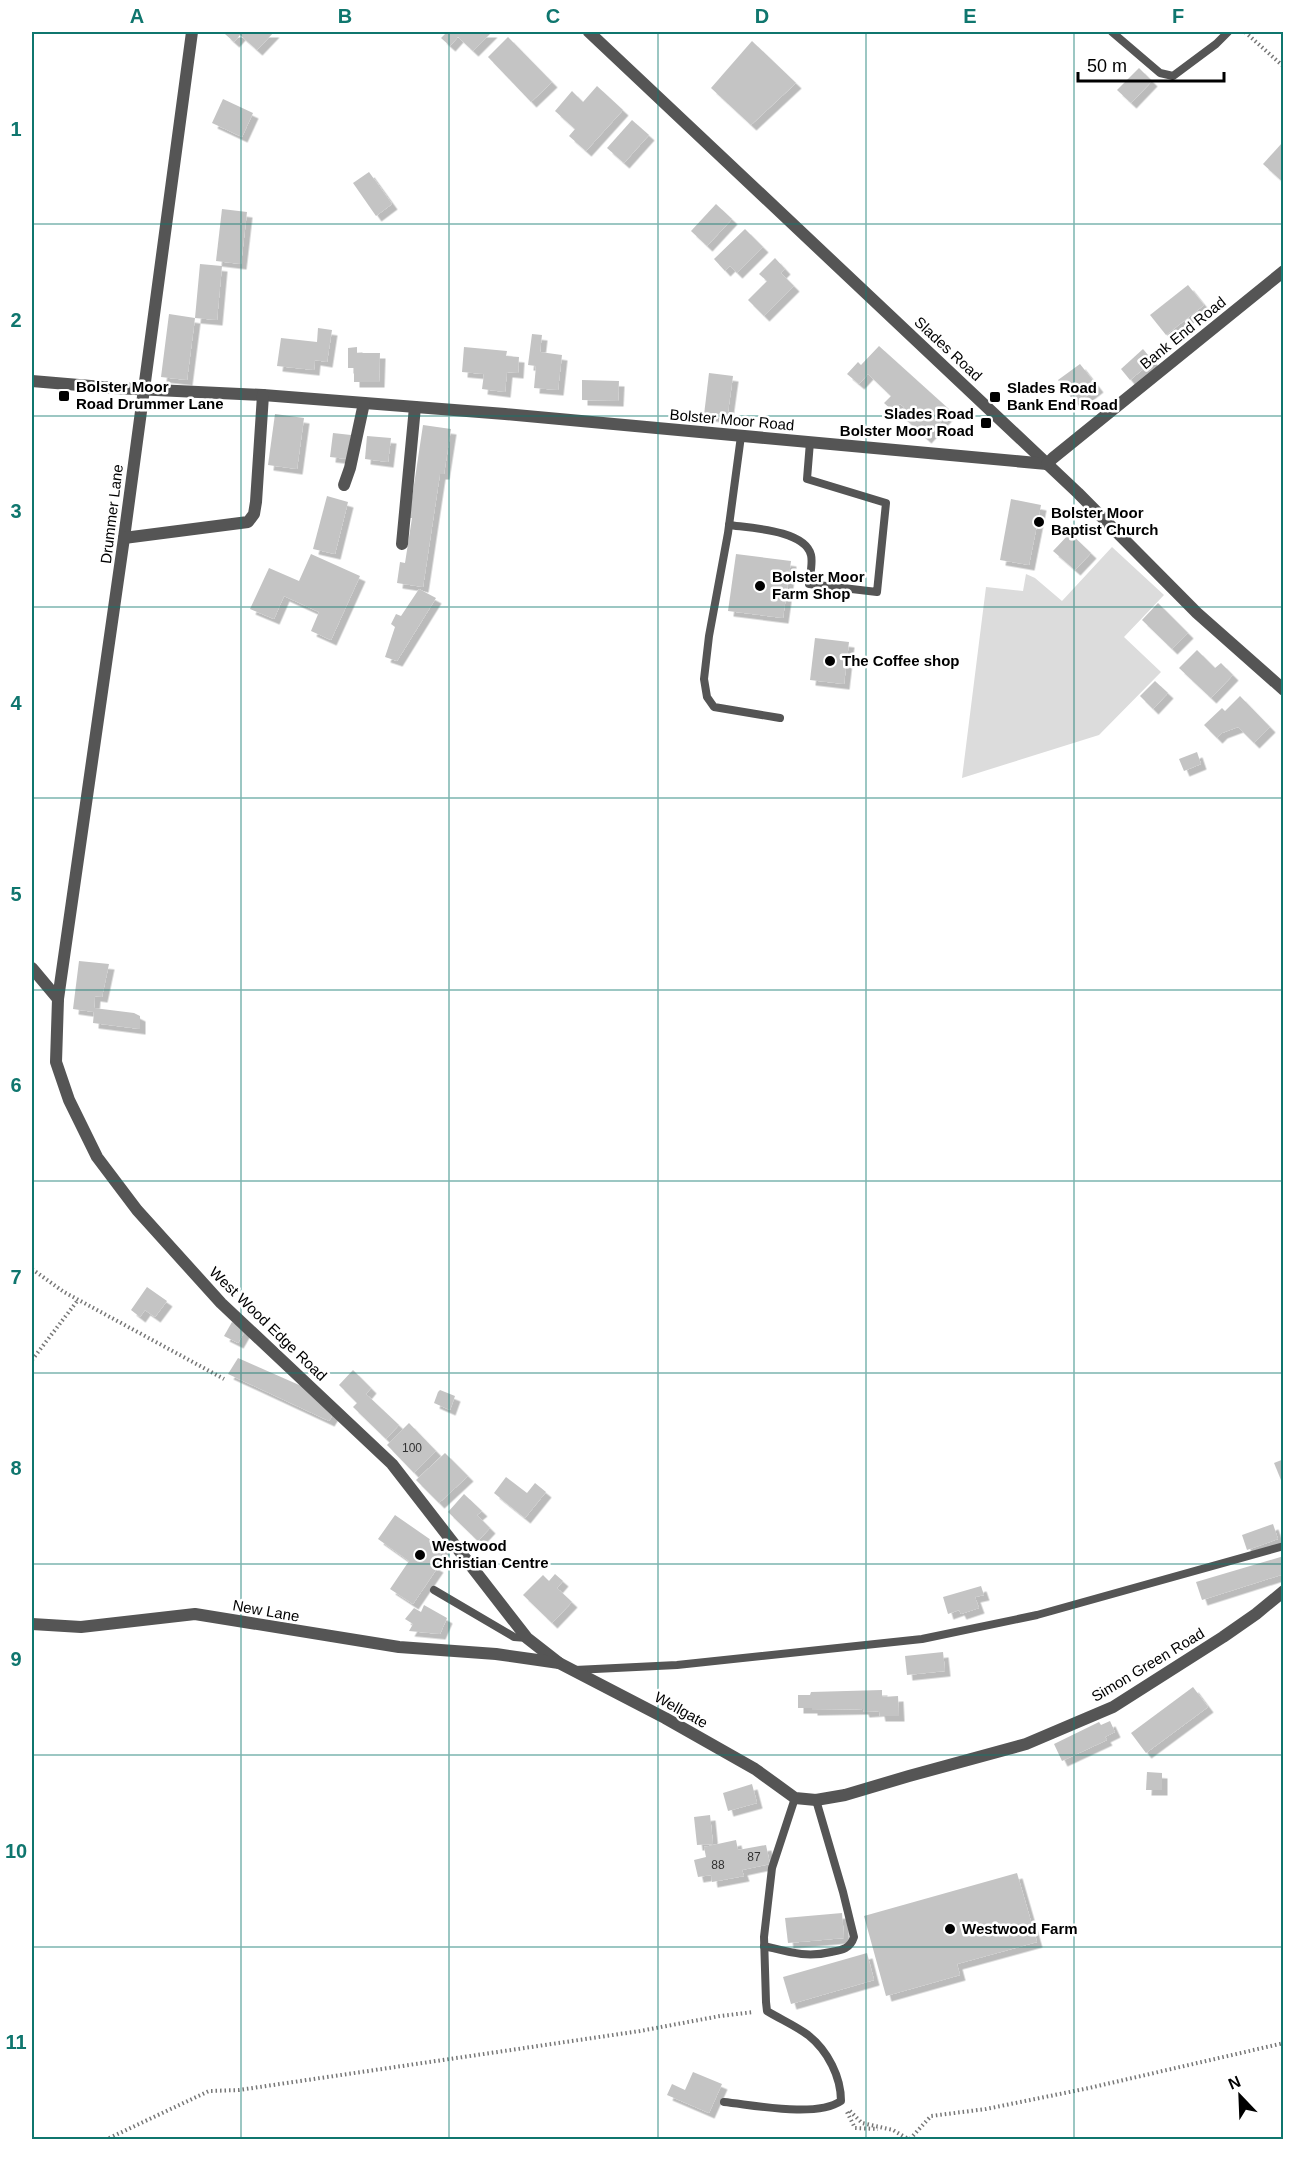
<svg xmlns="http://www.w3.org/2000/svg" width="1315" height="2171" font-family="Arial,sans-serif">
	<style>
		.green { fill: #dcdcdc }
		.building { fill: #c4c4c4; filter: url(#shadow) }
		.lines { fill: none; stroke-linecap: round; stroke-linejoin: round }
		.path { stroke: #777; stroke-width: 4; stroke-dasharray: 1.5 3; stroke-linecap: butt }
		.service { stroke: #555; stroke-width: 8 }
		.minor { stroke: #555; stroke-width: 12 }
		.grid { fill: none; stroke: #0f766e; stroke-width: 1.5; stroke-opacity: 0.55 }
		.poi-dot { fill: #000; stroke: #fff; stroke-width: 2 }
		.labels { text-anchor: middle; stroke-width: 5; stroke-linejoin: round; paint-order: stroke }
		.number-label { font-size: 12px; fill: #313131 }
		.street-label { font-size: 15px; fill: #000; stroke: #fff }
		.poi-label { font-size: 15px; font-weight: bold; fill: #000; stroke: #fff; text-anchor: start }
		.neatline { fill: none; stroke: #0f766e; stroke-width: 2 }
		.grid-label { font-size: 20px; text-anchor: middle; font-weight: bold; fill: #0f766e }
	</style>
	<defs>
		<filter id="shadow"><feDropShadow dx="5.5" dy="5.5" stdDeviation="0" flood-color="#0004"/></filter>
	</defs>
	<rect width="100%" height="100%" fill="#fff"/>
	<polygon class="green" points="1112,547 1164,595 1124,637 1161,672 1099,735 962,778 986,587 1023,591 1026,574 1035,578 1062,601"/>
	<g class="building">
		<polygon points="227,32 274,32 257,50 240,35 234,42 225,34"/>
		<polygon points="447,32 492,32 473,51 458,37 450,46 441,38"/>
		<polygon points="508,37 552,82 531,102 488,57"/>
		<polygon points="752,41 796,83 751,125 711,88"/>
		<polygon points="1139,68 1152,81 1131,103 1117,90"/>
		<polygon points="597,86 623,110 586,151 569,136 575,129 555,111 572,91 583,102"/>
		<polygon points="223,99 253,113 242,137 212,123"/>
		<polygon points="632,120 649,135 624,163 607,148"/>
		<polygon points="1282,143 1284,145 1284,183 1263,164"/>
		<polygon points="369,172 392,204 376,216 353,183"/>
		<polygon points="716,204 732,219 707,246 691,231"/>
		<polygon points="222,209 247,212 241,264 216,261"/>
		<polygon points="745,229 763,247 737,273 730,266 725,271 714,259"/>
		<polygon points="775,258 785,269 781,273 794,286 764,316 748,300 767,281 759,274"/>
		<polygon points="200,264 222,266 217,320 195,318 187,380 161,377 169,314 195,318"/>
		<polygon points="1188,285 1204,305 1166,335 1150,315"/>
		<polygon points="318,328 332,330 327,362 315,360 314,370 277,366 281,338 317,342"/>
		<polygon points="532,334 542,335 540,352 562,355 558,390 534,388 536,366 528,365"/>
		<polygon points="879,346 951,411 926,438 899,413 904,407 900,404 893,411 884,403 891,396 868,374 859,384 847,374 858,362 861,365"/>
		<polygon points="357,347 357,353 380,353 379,382 354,382 354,368 348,368 348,348"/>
		<polygon points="464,347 507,351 506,356 519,357 518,373 507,372 505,392 482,389 484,374 462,372"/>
		<polygon points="1143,349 1153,361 1130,380 1121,369"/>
		<polygon points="1080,364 1098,387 1076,404 1058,380"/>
		<polygon points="709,373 733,376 727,419 704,415"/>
		<polygon points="582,380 619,381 618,401 582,400"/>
		<polygon points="275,414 304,418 297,469 268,465"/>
		<polygon points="423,425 451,429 444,474 440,474 423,587 397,583 400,562 405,563 412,518 409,518"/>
		<polygon points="333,433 351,435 348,459 330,457"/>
		<polygon points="367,436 391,438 388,462 365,459"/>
		<polygon points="327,496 348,502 335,554 313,549"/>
		<polygon points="1011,499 1041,505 1029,565 1000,560"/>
		<polygon points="1070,533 1091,553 1075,570 1053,551"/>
		<polygon points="311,554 360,576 331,640 311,631 319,612 284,596 274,619 250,609 269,568 299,581"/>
		<polygon points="736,554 791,561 783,618 728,611"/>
		<polygon points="419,589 436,598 397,661 385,657 395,627 391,624 396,614 401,616"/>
		<polygon points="1158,603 1188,633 1172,649 1142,620"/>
		<polygon points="815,638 849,642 844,684 810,680"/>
		<polygon points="1197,650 1215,668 1221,663 1233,675 1211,698 1179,668"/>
		<polygon points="1155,681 1168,693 1153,709 1140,696"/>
		<polygon points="1240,696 1270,727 1254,743 1238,727 1222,733 1217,738 1204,725 1222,708 1225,711"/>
		<polygon points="1197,752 1201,764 1184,771 1179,759"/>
		<polygon points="79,961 109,964 102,997 95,996 94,1008 134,1013 140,1016 140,1029 93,1023 94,1012 73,1009"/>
		<polygon points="147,1287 167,1301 155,1317 145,1310 140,1317 131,1310"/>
		<polygon points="232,1322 246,1329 238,1343 224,1336"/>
		<polygon points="238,1358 315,1392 335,1411 329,1421 228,1374"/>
		<polygon points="353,1370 371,1388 366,1394 399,1425 386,1439 353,1407 357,1403 339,1385"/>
		<polygon points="440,1390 455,1396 450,1410 434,1403 438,1392"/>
		<polygon points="409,1423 436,1451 414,1473 387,1445"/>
		<polygon points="445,1453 468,1476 439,1503 416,1480"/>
		<polygon points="1284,1459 1284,1479 1281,1480 1274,1463"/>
		<polygon points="506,1477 527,1493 535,1483 546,1492 525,1518 494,1493"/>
		<polygon points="464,1494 482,1511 477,1515 490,1528 478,1541 448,1512"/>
		<polygon points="395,1515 444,1549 434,1565 438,1567 413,1604 390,1589 409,1561 378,1539"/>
		<polygon points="1273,1524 1278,1539 1247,1550 1242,1535"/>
		<polygon points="1284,1556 1284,1574 1202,1600 1196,1582"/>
		<polygon points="555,1574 563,1581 557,1588 572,1602 552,1623 523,1595 543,1575 549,1581"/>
		<polygon points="981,1586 984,1595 975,1597 979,1608 961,1614 959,1610 948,1614 943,1597"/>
		<polygon points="424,1605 447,1618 440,1634 409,1631 413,1624 405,1619 414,1608 421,1612"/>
		<polygon points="943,1652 945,1671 907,1675 905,1656"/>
		<polygon points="1193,1687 1208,1707 1146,1753 1131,1733"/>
		<polygon points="882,1690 882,1697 898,1696 899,1716 880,1716 879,1711 864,1712 863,1709 812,1710 812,1708 798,1708 798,1695 810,1695 811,1692"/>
		<polygon points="1110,1721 1115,1732 1105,1737 1107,1740 1062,1761 1054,1744 1099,1722 1101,1725"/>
		<polygon points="1147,1772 1162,1773 1162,1790 1146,1790"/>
		<polygon points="752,1784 757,1803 728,1811 723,1793"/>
		<polygon points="710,1815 713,1844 697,1845 694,1817"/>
		<polygon points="736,1840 738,1850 766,1845 770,1864 742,1870 744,1876 712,1882 711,1875 698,1877 694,1860 706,1857 704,1847"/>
		<polygon points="1017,1873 1037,1942 957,1964 960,1975 886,1996 864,1916"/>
		<polygon points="842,1913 844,1938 788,1943 785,1918"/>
		<polygon points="867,1953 874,1980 791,2004 783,1977"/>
		<polygon points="693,2072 722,2084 709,2113 667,2095 672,2084 685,2090"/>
	</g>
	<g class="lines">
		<g class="path">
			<polyline points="1245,32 1284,67"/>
			<polyline points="32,1269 64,1292 224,1379"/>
			<polyline points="32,1360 78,1300"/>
			<polyline points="850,2111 862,2123 893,2130 910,2140"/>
			<polyline points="847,2112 855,2128 878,2129"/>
			<polyline points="910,2139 931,2116 986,2109 1089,2088 1284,2043"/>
			<polyline points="105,2140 209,2091 239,2090 640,2031 720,2016 754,2012"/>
		</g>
		<g class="service">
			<polyline points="1112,32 1160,73 1173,76 1216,44 1228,32"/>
			<polyline points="741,436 728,533 709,636 704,679 707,697 714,707 780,718"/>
			<path d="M 729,525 C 750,528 805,530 811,555 C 813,563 810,575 809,584 L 877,592 L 886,503 L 807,479 L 810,442"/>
			<polyline points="434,1590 514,1637 527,1638"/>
			<polyline points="575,1670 677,1665 922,1639 1037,1615 1284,1546"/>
			<path d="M 764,1946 C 789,1952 806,1958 831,1952 C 842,1950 850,1949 854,1937 L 843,1892 L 816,1800"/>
			<path d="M 724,2102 C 754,2105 816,2118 841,2101 C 841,2077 828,2051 808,2035 C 796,2026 780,2019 767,2011 L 766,2002 L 764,1937 L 772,1868 L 795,1798"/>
		</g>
		<g class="minor">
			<polyline points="192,32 124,538 58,999 56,1062 69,1100 97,1157 137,1210 221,1303 392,1464 527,1638 559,1663"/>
			<polyline points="589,32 1078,493 1197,613 1284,690"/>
			<polyline points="32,381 114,388 263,395 505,414 1047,464"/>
			<polyline points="1047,464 1053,458 1284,271"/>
			<polyline points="344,485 350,468 364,403"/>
			<polyline points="124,538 248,522 254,514 256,502 263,395"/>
			<polyline points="402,544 415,407"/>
			<polyline points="32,968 58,999"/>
			<polyline points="32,1624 81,1627 195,1614 399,1647 496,1654 559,1663 665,1718 755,1769 795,1798 816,1800 845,1795 909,1776 1026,1744 1113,1707 1223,1637 1256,1614 1284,1591"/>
		</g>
	</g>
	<path class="grid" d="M 241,32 L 241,2140M 449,32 L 449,2140M 658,32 L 658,2140M 866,32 L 866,2140M 1074,32 L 1074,2140M 32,224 L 1284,224M 32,416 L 1284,416M 32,607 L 1284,607M 32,798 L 1284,798M 32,990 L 1284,990M 32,1181 L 1284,1181M 32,1373 L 1284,1373M 32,1564 L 1284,1564M 32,1755 L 1284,1755M 32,1947 L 1284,1947"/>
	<g class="poi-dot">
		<rect x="58" y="390" width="12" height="12" rx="3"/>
		<rect x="989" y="391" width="12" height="12" rx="3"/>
		<rect x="980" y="417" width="12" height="12" rx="3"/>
		<circle cx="1039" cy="522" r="6"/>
		<circle cx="760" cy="586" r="6"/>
		<circle cx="830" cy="661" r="6"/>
		<circle cx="420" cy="1555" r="6"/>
		<circle cx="950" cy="1929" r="6"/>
	</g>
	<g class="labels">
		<g class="number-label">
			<text x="412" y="1452">100</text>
			<text x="754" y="1861">87</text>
			<text x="718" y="1869">88</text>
		</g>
		<g class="street-label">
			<text transform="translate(1183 333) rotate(-39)" y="5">Bank End Road</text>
			<text transform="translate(948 349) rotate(43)" y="5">Slades Road</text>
			<text transform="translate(732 420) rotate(5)" y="5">Bolster Moor Road</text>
			<text transform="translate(112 514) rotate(-83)" y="5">Drummer Lane</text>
			<text transform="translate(268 1324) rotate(44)" y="5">West Wood Edge Road</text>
			<text transform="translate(266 1611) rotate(10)" y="5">New Lane</text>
			<text transform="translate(1148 1665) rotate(-31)" y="5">Simon Green Road</text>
			<text transform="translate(681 1710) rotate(29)" y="5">Wellgate</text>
		</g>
		<g class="poi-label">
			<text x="76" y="392">Bolster Moor<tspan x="76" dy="17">Road Drummer Lane</tspan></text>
			<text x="1007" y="393">Slades Road<tspan x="1007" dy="17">Bank End Road</tspan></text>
			<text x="974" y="419" text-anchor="end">Slades Road<tspan x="974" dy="17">Bolster Moor Road</tspan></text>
			<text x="1051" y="518">Bolster Moor<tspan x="1051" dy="17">Baptist Church</tspan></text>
			<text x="772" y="582">Bolster Moor<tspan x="772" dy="17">Farm Shop</tspan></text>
			<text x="842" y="666">The Coffee shop</text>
			<text x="432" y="1551">Westwood<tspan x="432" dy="17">Christian Centre</tspan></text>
			<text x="962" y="1934">Westwood Farm</text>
		</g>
	</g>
	<rect width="1315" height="2171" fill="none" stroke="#ffffff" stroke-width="66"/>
	<g transform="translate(1240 2096) rotate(337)" stroke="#ffffff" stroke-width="4.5" paint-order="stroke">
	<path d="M0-4.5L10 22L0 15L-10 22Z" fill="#000000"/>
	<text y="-9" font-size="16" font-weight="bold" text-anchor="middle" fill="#000000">N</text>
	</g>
	<path d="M1078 72v9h146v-9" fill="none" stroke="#000000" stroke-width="3"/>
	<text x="1087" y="72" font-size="18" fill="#000000" stroke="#ffffff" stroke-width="4.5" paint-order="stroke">50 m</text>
	<rect x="33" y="33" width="1249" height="2105" class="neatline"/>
	<g class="grid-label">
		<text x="137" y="23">A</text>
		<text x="345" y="23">B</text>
		<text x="553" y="23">C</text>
		<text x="762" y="23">D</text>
		<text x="970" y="23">E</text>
		<text x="1178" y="23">F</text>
		<text x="16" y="136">1</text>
		<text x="16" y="327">2</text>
		<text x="16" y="518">3</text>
		<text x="16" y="710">4</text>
		<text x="16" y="901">5</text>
		<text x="16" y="1092">6</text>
		<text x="16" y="1284">7</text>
		<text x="16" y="1475">8</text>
		<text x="16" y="1666">9</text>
		<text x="16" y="1858">10</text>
		<text x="16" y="2049">11</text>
	</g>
</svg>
